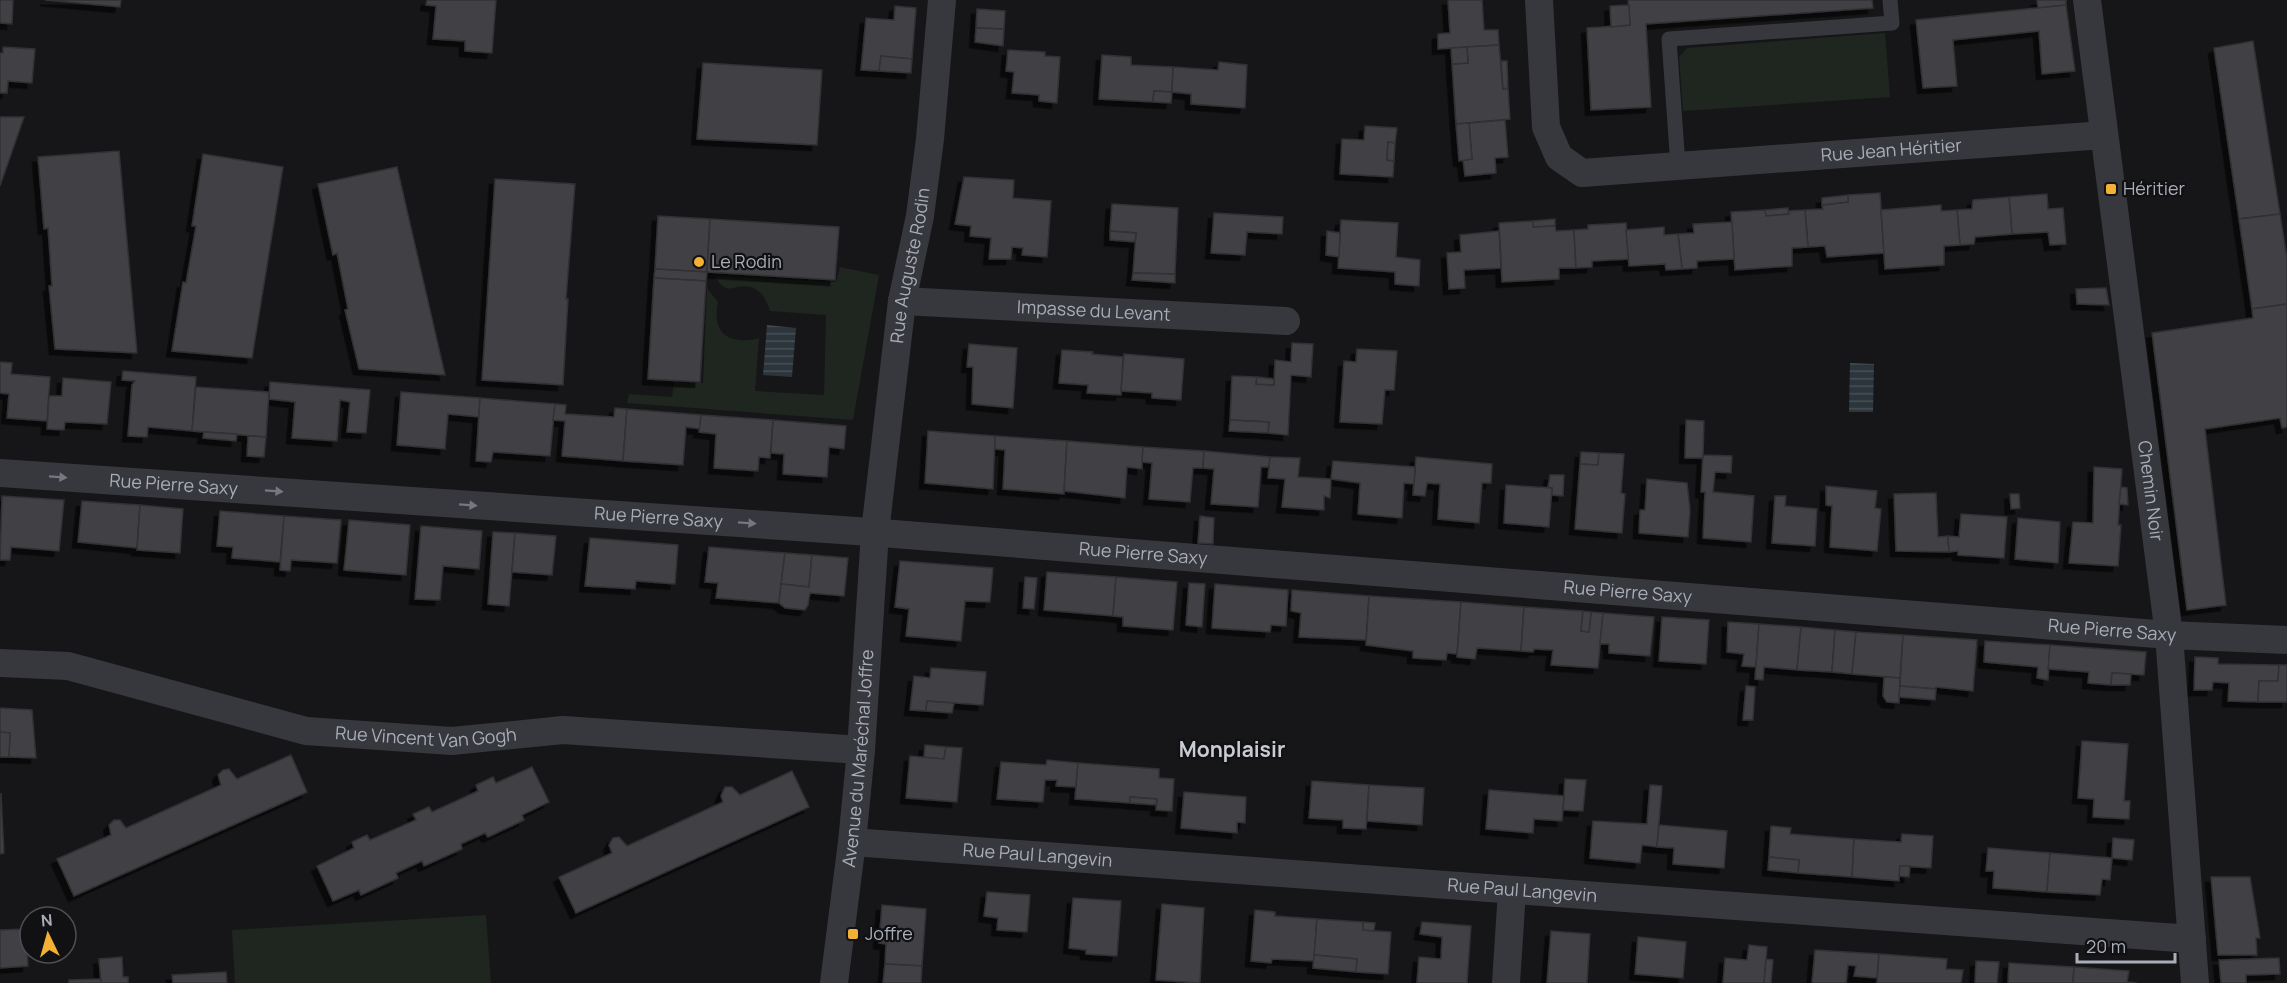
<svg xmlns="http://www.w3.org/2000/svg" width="2287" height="983" font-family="Manrope,sans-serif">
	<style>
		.green { fill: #1e261f }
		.water { fill: url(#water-rules) }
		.building { fill: #404145; stroke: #303034; stroke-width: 1.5; filter: url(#shadow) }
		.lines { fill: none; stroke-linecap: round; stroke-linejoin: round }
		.service { stroke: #37383d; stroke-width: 15 }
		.minor { stroke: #37383d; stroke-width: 28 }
		.oneway { fill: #757881 }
		.poi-dot { fill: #f2b134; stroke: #111113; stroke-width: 2 }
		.labels { text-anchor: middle; stroke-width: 4.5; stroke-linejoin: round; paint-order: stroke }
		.street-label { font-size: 18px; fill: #a8adb8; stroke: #111113 }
		.poi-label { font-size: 18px; fill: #a8adb8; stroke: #111113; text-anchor: start }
		.quarter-label { font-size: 21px; font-weight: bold; fill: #c9ccd4; stroke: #111113 }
	</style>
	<defs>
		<pattern id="water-rules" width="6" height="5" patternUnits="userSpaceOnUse" patternTransform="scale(1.5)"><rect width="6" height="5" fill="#2c353c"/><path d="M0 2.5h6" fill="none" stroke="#485056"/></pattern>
		<filter id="shadow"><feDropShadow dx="-5.5" dy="5.5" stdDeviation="0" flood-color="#0009"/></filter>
	</defs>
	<rect width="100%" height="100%" fill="#161618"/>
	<g class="green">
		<polygon points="1885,33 1890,97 1683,111 1679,57 1687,48"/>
		<path d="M 840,267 L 879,275 L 853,420 L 627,403 L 629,394 L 672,397 L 674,382 L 703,383 L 707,288 L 718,302 C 717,310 715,319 719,327 C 724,342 747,342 759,338 L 755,391 L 824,395 L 826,315 L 770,311 C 766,296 756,283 738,287 C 733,288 729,290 724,287 C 720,285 717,279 714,276 L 836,282 Z"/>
		<polygon points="486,915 491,983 235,983 232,930"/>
	</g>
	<g class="water">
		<polygon points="767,325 796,328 792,377 763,375"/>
		<polygon points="1850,363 1874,364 1873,412 1849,412"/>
	</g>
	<g class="building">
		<polygon points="0,0 13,0 12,24 0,23"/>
		<polygon points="45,0 121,0 120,7"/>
		<polygon points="427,0 496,0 492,53 465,51 465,41 433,39 436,6 426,5"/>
		<polygon points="1448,0 1482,0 1484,30 1498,30 1499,45 1438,49 1438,34 1450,33"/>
		<polygon points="1628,0 1872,0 1873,8 1646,24 1651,107 1591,110 1587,28 1630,25"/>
		<polygon points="2037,0 2066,0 2066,5 2038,8"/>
		<polygon points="1629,5 1630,25 1611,27 1610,6"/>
		<polygon points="2066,5 2075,71 2042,74 2039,31 1953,40 1957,86 1923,88 1916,20"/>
		<polygon points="895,6 916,8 912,59 881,56 879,71 861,70 866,18 894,20"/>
		<polygon points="977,9 1005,11 1004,29 976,28"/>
		<polygon points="976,28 1004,29 1003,46 975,42"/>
		<polygon points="2253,41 2280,214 2239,219 2214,48"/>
		<polygon points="1499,45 1503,89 1508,88 1510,119 1456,124 1452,64 1468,63 1467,47"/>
		<polygon points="3,47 35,49 32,83 8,81 7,93 0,93 0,53 3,53"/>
		<polygon points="1467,47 1468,63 1452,64 1451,48"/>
		<polygon points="1008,50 1045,52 1045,56 1060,57 1057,103 1039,101 1039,95 1012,93 1014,72 1006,71"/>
		<polygon points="1102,55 1131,57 1131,65 1173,67 1172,92 1154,91 1153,102 1099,99"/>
		<polygon points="881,56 912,59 911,73 879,71"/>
		<polygon points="1501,61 1507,61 1508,88 1503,89"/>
		<polygon points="1219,62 1247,65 1245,108 1191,104 1191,94 1172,92 1173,67 1218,70"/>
		<polygon points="703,63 822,70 817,145 697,139"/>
		<polygon points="1154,91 1172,92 1171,103 1153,102"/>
		<polygon points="0,117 24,117 0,186"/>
		<polygon points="1505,120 1508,157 1495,158 1496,173 1465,176 1463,160 1472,159 1469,123"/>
		<polygon points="1469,123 1472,159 1459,161 1456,124"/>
		<polygon points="1365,126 1397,128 1395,143 1388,142 1387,160 1394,161 1393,177 1340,174 1342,139 1364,140"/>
		<polygon points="1388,142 1395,143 1394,161 1387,160"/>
		<polygon points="119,151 137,353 55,349 49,286 52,286 48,228 44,229 38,157"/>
		<polygon points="203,154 283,167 252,358 172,351 183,282 186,283 196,226 192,226"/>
		<polygon points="397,167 445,375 359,369 345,310 348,309 337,253 333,255 318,184"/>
		<polygon points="964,177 1014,180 1013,198 1051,201 1047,257 1022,255 1023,248 1012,247 1011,259 989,259 991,238 970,236 971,226 955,224"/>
		<polygon points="495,179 575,184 566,299 568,299 563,385 482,380"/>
		<polygon points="1880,193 1884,253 1827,257 1825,246 1808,247 1805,210 1823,209 1822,205 1848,202 1848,195"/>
		<polygon points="2047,194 2048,209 2063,208 2066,244 2050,245 2048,232 2012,234 2009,197"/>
		<polygon points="1848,195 1848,202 1822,205 1822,198"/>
		<polygon points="2009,197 2012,234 1975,237 1974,244 1960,245 1957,210 1972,209 1973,200"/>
		<polygon points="1112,204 1178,208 1175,274 1133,273 1136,233 1110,231"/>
		<polygon points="1941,205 1941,211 1957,210 1960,245 1944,246 1944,265 1885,269 1881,210"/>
		<polygon points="1788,208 1789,214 1766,216 1765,210"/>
		<polygon points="1765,210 1766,216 1789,214 1788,211 1805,210 1808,247 1792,248 1792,266 1735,270 1731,212"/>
		<polygon points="1214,213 1283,217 1282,234 1247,232 1245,255 1211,253"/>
		<polygon points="2280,214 2287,258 2287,304 2252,309 2239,219"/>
		<polygon points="658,216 710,219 707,272 655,269"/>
		<polygon points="710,219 839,227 835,280 707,272"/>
		<polygon points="1555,219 1555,226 1533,227 1533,221"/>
		<polygon points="1341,220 1398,223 1396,257 1420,260 1419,286 1395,284 1395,272 1338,268"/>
		<polygon points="1533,221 1533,227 1555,226 1556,231 1574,230 1576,268 1559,268 1559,279 1502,282 1499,223"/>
		<polygon points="1732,222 1734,259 1697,261 1697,268 1682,269 1678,234 1694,233 1693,224"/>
		<polygon points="1626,223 1629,259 1592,261 1592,267 1576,268 1574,230 1588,229 1588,225"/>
		<polygon points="1664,227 1664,235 1678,234 1682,269 1666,270 1665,264 1629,266 1626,230"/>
		<polygon points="1110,231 1136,233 1135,242 1110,240"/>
		<polygon points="1327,231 1340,233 1339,257 1326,255"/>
		<polygon points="1499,231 1501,268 1464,270 1465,288 1449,289 1447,253 1461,252 1460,235"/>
		<polygon points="655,269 707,272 706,281 654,278"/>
		<polygon points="1133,273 1175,274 1175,283 1132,280"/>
		<polygon points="654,278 706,281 700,382 648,379"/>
		<polygon points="2106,288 2109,305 2077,304 2076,289"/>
		<polygon points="2287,304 2287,427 2282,428 2280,418 2205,429 2226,605 2187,610 2152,333 2253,318 2252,309"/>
		<polygon points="1292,343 1313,344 1311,377 1291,375 1288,435 1268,433 1269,422 1230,420 1232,376 1257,377 1256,384 1274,385 1275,360 1291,362"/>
		<polygon points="969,344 1017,348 1013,408 972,404 973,367 967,367"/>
		<polygon points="1357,349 1397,351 1394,390 1385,390 1382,424 1340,422 1344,361 1356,362"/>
		<polygon points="1062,350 1093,352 1092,354 1123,357 1121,395 1087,393 1088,385 1059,383"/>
		<polygon points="1124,354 1184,359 1181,400 1152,398 1152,393 1121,391"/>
		<polygon points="0,362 12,363 11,374 50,377 47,421 7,418 9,394 0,393"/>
		<polygon points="123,371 196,377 192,431 148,427 147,437 128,436 132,385 135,381 122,380"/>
		<polygon points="1257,377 1274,379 1274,385 1256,384"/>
		<polygon points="63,378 111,382 107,424 65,422 64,430 47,429 49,396 62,396"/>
		<polygon points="270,382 370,390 366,433 347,432 350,402 340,400 337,441 292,438 295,402 269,399"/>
		<polygon points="196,387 269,392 266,437 192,431"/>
		<polygon points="401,392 480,398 479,417 448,414 445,449 397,445"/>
		<polygon points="480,398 555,404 550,456 493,452 491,462 476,461"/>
		<polygon points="555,404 566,405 565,414 614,417 615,408 627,409 623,461 562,456 565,421 553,420"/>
		<polygon points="627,409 701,415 700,429 686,427 683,465 623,461"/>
		<polygon points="701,415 773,420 770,458 759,457 758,471 714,468 716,434 699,432"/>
		<polygon points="773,420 846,426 844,449 829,447 827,477 783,474 784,454 771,453"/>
		<polygon points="1230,420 1269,422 1268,433 1229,431"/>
		<polygon points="1686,420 1704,421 1703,458 1685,458"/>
		<polygon points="928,431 995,436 993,489 925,483"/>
		<polygon points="204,432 237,434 236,441 203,438"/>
		<polygon points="248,436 266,437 264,457 247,456"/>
		<polygon points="995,436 1067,441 1064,494 1003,489 1005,450 995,449"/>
		<polygon points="1067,441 1143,447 1142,469 1127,467 1125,498 1064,491"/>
		<polygon points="1143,447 1204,451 1203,468 1193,468 1190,502 1149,499 1152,463 1142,462"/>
		<polygon points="1204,451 1270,457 1269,467 1261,467 1258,507 1211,504 1214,469 1203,468"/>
		<polygon points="1581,452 1599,453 1598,465 1580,464"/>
		<polygon points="1599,453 1624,454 1621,493 1625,494 1622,533 1575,529 1580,464 1598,465"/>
		<polygon points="1703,455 1732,456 1731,473 1715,472 1713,492 1754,496 1751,542 1703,538 1705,492 1701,492"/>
		<polygon points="1270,457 1300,458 1298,477 1331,479 1330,498 1324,496 1324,510 1282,507 1285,479 1268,478"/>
		<polygon points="1416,457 1492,464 1491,483 1482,483 1479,523 1438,519 1440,484 1427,483 1425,496 1413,495"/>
		<polygon points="1333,461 1415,467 1414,484 1404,483 1402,518 1358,514 1360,483 1331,479"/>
		<polygon points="2094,467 2122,469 2118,525 2121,525 2118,566 2069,563 2073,522 2093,523"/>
		<polygon points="1550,475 1564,475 1563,496 1552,495 1552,488 1548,487"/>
		<polygon points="1647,479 1687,483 1690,510 1688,537 1639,533 1640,510 1645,510"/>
		<polygon points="1506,485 1552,488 1549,527 1504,523"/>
		<polygon points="1826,486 1877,491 1875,508 1881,509 1877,551 1830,547 1832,506 1826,505"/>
		<polygon points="2121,487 2127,488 2128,505 2119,504"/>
		<polygon points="1936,493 1938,537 1948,536 1949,552 1896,551 1894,494"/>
		<polygon points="2010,494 2019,494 2020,508 2011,509"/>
		<polygon points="2,496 64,500 59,551 11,547 10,560 0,560"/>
		<polygon points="1775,496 1786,496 1785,506 1817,509 1815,546 1772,543"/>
		<polygon points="82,501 140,505 137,548 78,542"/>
		<polygon points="140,505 183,509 180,553 137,550"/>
		<polygon points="220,511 284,516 280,562 232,558 233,547 217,546"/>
		<polygon points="1961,514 2007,517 2004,558 1958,555 1958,551 1949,552 1948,536 1959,537"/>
		<polygon points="284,516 341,520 337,563 291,560 290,571 280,570"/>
		<polygon points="1200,516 1214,518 1213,544 1198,543"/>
		<polygon points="2018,518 2060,522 2058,563 2015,559"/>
		<polygon points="349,520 410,525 406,575 344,570"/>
		<polygon points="421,526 482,531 479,569 443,566 440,600 415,599"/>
		<polygon points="493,532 515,533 509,606 488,604"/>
		<polygon points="515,533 556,536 552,575 512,572"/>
		<polygon points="590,538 678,545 675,584 636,581 635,589 585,586"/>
		<polygon points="709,547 785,553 779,603 716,598 718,583 705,582"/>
		<polygon points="785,553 812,555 809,587 781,584"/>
		<polygon points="812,555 848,558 844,596 810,593 808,605 805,610 785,608 779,603 781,584 809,587"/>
		<polygon points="900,561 993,568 990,602 965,601 961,641 906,636 909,609 895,607"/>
		<polygon points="1047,572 1116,577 1113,616 1044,610"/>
		<polygon points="1025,577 1037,578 1034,609 1023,608"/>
		<polygon points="1116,577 1177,582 1173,630 1123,626 1123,617 1113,616"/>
		<polygon points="1189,583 1205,584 1202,627 1186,625"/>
		<polygon points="1215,584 1288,590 1286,626 1271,625 1270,632 1212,628"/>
		<polygon points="1292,590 1369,596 1366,640 1299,637 1301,613 1291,611"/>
		<polygon points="1369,596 1461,602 1457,654 1447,653 1446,660 1413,658 1413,651 1366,645"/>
		<polygon points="1461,602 1524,607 1521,651 1477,648 1475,659 1457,657"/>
		<polygon points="1524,607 1583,611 1581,631 1589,632 1591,612 1603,613 1598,668 1551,665 1553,650 1534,649 1533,652 1521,651"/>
		<polygon points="1583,611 1591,612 1589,632 1581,631"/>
		<polygon points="1603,613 1654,617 1650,656 1609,653 1609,644 1600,644"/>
		<polygon points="1662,617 1709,620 1706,664 1659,661"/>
		<polygon points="1728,622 1759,624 1756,667 1742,666 1744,654 1727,652"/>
		<polygon points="1759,624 1801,627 1797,670 1764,667 1763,680 1755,679"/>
		<polygon points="1801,627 1835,630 1832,672 1797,670"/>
		<polygon points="1835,630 1856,632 1852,674 1832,672"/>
		<polygon points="1856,632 1903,635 1900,678 1852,674"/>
		<polygon points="1903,635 1977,640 1973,691 1936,687 1936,689 1900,686"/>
		<polygon points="1985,641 2050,645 2048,680 2037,678 2038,667 1984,662"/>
		<polygon points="2050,645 2146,652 2144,675 2112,673 2111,685 2088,683 2089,672 2048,669"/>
		<polygon points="2195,657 2218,658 2218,664 2279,665 2278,681 2259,681 2258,702 2228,701 2229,683 2213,682 2212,690 2194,690"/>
		<polygon points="2279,665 2287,665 2287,702 2258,702 2259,681 2278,681"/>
		<polygon points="931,668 986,672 983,705 927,701 926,711 910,710 914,676 930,678"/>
		<polygon points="2112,673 2131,674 2130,685 2111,685"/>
		<polygon points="1884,677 1900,678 1899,703 1887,702 1883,696"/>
		<polygon points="1746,686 1755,687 1753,720 1743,720"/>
		<polygon points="1900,686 1936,689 1935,700 1899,697"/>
		<polygon points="927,701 954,703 952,713 926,711"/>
		<polygon points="0,708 32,710 36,758 9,757 10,733 0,732"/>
		<polygon points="0,732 10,733 9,757 0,757"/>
		<polygon points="2082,741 2128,744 2124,801 2130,801 2129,819 2093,817 2094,799 2078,798"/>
		<polygon points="925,745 946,747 944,759 924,758"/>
		<polygon points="946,747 962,748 957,802 906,798 910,756 944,759"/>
		<polygon points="291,755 307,792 74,896 57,859 111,835 109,825 114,820 120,820 126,828 221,785 218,775 223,770 229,769 237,779"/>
		<polygon points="1047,760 1078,763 1076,787 1056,786 1057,780 1045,780 1043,802 997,799 1001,762 1046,765"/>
		<polygon points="1078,763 1159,769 1159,778 1174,779 1172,811 1156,810 1157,799 1130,797 1130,803 1075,799"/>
		<polygon points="532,767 549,802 522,815 524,820 488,837 485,833 461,844 462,849 424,866 422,861 396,873 398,878 361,895 359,890 333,901 317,866 354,848 352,842 367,835 370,840 416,820 413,814 429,807 432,812 478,791 476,785 493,777 496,783"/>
		<polygon points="792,771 809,807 576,913 559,877 612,853 609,845 613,838 619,837 627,846 723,802 721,796 725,787 732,787 740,795"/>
		<polygon points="1565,779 1586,780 1583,811 1563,810"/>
		<polygon points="1312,781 1369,785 1366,829 1343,828 1343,820 1309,818"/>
		<polygon points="1369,785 1424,788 1422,825 1367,821"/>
		<polygon points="1650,785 1662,786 1657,847 1642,845 1640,863 1590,858 1593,821 1647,824"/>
		<polygon points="1489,790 1564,796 1562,821 1534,819 1533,833 1486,829"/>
		<polygon points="1184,792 1246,797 1245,823 1237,822 1237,833 1181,828"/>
		<polygon points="0,794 1,794 4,853 0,854"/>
		<polygon points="1130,797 1157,799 1156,805 1130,803"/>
		<polygon points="1659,825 1727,831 1724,868 1673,864 1674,848 1657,847"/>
		<polygon points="1771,826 1791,828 1790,834 1854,839 1852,877 1798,873 1799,860 1769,857"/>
		<polygon points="1902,834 1933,836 1931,868 1900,866 1899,881 1852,877 1854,839 1901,842"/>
		<polygon points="2113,838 2134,840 2132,860 2112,858"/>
		<polygon points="1988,848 2050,853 2047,892 1993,888 1994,871 1986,871"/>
		<polygon points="2050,853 2112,858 2110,880 2102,879 2100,895 2047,892"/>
		<polygon points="1769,857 1799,860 1798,873 1768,870"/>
		<polygon points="1900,866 1910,866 1909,877 1899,876"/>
		<polygon points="2211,877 2250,877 2260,938 2256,938 2257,955 2218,955"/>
		<polygon points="987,892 1030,895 1027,932 997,930 998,918 984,916"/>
		<polygon points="1073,898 1121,901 1117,956 1086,954 1086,950 1069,948"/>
		<polygon points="1162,904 1204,908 1200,983 1156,980"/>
		<polygon points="882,905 926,909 922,966 885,964 886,944 879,943"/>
		<polygon points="1255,910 1275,912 1275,916 1317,919 1314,961 1272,959 1271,963 1251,961"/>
		<polygon points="1317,919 1363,922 1363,930 1391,932 1388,974 1356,972 1357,959 1314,955"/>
		<polygon points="1363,922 1375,923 1374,931 1363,930"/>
		<polygon points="1422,922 1471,926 1467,983 1417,983 1419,957 1441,959 1442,937 1420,934"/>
		<polygon points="26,929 28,966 0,968 0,930"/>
		<polygon points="1551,931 1590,934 1587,983 1547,983"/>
		<polygon points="1638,937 1686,942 1683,978 1635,974"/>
		<polygon points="1749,945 1767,947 1764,983 1723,983 1725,958 1747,960"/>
		<polygon points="1815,950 1879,954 1877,978 1854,976 1856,966 1848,965 1846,983 1812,983"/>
		<polygon points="1879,954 1947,959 1946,969 1963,970 1961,983 1877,983"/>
		<polygon points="1314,955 1357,959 1356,972 1313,968"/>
		<polygon points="122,957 123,977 128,977 128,983 101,983 99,959"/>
		<polygon points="2279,958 2280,974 2246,975 2246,983 2221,983 2219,960"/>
		<polygon points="1766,959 1773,960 1771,983 1764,983"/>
		<polygon points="1976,961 1999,962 1997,983 1975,983"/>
		<polygon points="2009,963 2074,967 2073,983 2008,983"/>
		<polygon points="885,964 922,966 921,983 883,983"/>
		<polygon points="2074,967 2129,971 2127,982 2137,983 2073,983"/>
		<polygon points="226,972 227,983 173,983 172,975"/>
		<polygon points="101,979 101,983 69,983 69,980"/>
	</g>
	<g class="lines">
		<polyline class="service" points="1678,166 1669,39 1892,23 1890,0"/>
		<g class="minor">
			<path id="s1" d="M 1539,0 L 1546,127 L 1559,157 L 1582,173 L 2104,135"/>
			<path id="s2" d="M 2087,0 L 2169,635 L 2195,983"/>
			<path id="s3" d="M 902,301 L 1286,321"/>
			<path id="s4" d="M 0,473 L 856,531 L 2169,635 L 2287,640"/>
			<path id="s5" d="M 0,663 L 68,666 L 306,731 L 452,741 L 563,730 L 861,750"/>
			<path id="s6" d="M 852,842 L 2192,939"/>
			<path id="s7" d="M 834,983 L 852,842 L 861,750 L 875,532 L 902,301 L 920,216 L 930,139 L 942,0"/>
			<polyline points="1506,983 1512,891"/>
		</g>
	</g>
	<defs><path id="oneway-solid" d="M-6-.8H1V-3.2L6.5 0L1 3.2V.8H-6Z" transform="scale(1.5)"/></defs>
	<g class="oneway">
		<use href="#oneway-solid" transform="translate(58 477) rotate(4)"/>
		<use href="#oneway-solid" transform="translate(274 491) rotate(4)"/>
		<use href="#oneway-solid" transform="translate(468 505) rotate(4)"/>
		<use href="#oneway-solid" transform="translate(747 523) rotate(4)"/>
	</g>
	<g class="poi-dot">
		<rect x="2105" y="183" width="12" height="12" rx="3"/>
		<circle cx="699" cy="262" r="6"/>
		<rect x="847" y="928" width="12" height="12" rx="3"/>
	</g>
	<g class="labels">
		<g class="street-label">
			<text dy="6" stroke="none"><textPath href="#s1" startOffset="498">Rue Jean Héritier</textPath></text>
			<text dy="6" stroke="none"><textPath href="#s7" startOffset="722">Rue Auguste Rodin</textPath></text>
			<text dy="6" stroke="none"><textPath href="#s3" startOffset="192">Impasse du Levant</textPath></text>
			<text dy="6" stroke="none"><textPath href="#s4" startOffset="174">Rue Pierre Saxy</textPath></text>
			<text dy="6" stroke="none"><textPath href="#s2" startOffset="495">Chemin Noir</textPath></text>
			<text dy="6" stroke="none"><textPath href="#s4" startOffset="660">Rue Pierre Saxy</textPath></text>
			<text dy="6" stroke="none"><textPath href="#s4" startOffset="1146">Rue Pierre Saxy</textPath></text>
			<text dy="6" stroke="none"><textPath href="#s4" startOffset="1632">Rue Pierre Saxy</textPath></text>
			<text dy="6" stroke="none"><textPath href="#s4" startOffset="2118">Rue Pierre Saxy</textPath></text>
			<text dy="6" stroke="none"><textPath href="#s5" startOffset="435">Rue Vincent Van Gogh</textPath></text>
			<text dy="6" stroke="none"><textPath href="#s7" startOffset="226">Avenue du Maréchal Joffre</textPath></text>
			<text dy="6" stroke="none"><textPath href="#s6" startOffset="186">Rue Paul Langevin</textPath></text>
			<text dy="6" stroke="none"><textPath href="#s6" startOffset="672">Rue Paul Langevin</textPath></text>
		</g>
		<g class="poi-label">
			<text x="2123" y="195">Héritier</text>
			<text x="711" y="268">Le Rodin</text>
			<text x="865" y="940">Joffre</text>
		</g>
		<g class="quarter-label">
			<text x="1232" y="757">Monplaisir</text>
		</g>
	</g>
	<g transform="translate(48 935) rotate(355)"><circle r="28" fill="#111113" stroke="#4d4f55" stroke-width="1.5"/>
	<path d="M0-4.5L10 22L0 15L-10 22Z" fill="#f2b134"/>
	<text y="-9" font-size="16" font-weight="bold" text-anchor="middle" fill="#a8adb8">N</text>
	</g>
	<path d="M2077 953v9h98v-9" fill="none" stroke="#a8adb8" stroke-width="3"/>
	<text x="2086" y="953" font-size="18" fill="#a8adb8" stroke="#111113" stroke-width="4.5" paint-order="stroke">20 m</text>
</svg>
